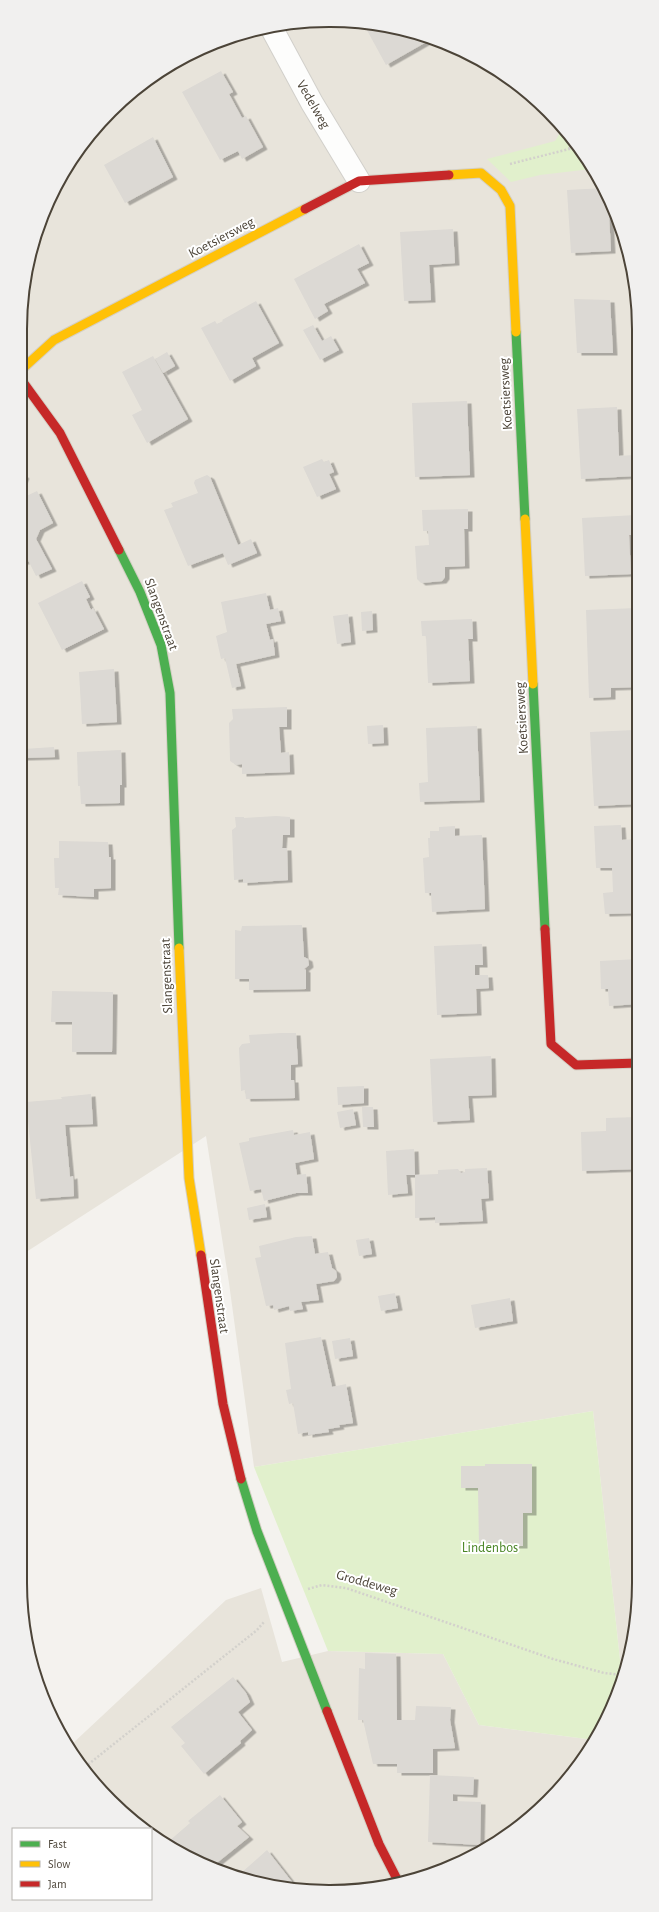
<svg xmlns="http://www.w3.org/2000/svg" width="659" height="1912" font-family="'Alegreya Sans',sans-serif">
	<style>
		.residential { fill: #e8e4db }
		.green { fill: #e1f0cc }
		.building { fill: #dcd9d4; filter: url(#shadow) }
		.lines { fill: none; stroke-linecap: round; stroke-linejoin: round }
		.street-casing { stroke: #d2d0cb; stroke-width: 24 }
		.fast-casing { stroke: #d4cfc4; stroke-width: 11 }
		.slow-casing { stroke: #d4cfc4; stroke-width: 11 }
		.jam-casing { stroke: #d4cfc4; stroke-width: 11 }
		.path { stroke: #d3d1cc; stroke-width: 2.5; stroke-dasharray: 2 2; stroke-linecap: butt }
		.street { stroke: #fdfdfc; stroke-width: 22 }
		.fast { stroke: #4caf50; stroke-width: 9 }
		.slow { stroke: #ffc107; stroke-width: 9 }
		.jam { stroke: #c62828; stroke-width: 9 }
		.labels { text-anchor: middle; stroke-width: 4; stroke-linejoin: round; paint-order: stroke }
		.street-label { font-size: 14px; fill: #4c4438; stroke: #fff }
		.park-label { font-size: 14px; fill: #498524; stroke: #fff }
		.rim { fill: none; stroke: #4c4438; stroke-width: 2 }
	</style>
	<defs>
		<filter id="shadow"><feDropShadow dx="4.5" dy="2.5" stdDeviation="0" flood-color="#0004"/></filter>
	</defs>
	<rect width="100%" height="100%" fill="#f4f2ee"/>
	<g class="residential">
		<polygon points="350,21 409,30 484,62 562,125 607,193 636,289 639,1582 629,1662 622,1678 593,1411 254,1467 229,1283 206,1136 20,1256 20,330 30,250 52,193 84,141 125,97 175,62 230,37 289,23"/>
		<polygon points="261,1588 282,1662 328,1651 443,1654 479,1725 594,1740 587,1755 549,1801 502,1840 409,1882 350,1891 289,1889 192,1860 151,1834 151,1829 141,1828 97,1787 71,1745 226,1600"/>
	</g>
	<g class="green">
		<polygon points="559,123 591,169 540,175 511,182 487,159 555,141 560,133"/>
		<polygon points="593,1411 622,1678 594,1740 479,1725 443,1654 328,1651 254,1467"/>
	</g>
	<g class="building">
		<polygon points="347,21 350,21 356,22 349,26"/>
		<polygon points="363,23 409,30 427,38 428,41 386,65"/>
		<polygon points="221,71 233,92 229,94 242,118 246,116 263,147 242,159 238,151 220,160 182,92"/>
		<polygon points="153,137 173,177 125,203 104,165"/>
		<polygon points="604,188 608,197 611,251 571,253 567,190"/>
		<polygon points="453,229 455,263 429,265 431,300 404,301 400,232"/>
		<polygon points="359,244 369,263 357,269 365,283 324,304 328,311 315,319 294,279"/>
		<polygon points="574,299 610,300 613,353 577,353"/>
		<polygon points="256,301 279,343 252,358 256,366 230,381 201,328 215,321 217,324 223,321 222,320"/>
		<polygon points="313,325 322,341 331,336 339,350 320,360 303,330"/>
		<polygon points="167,352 175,366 163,373 155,359"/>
		<polygon points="153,356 188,419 147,443 132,415 142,410 122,372"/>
		<polygon points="467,401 470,475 415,477 412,403"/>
		<polygon points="617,407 619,456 634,455 635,476 581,479 577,409"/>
		<polygon points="322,459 324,462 329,460 334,472 329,474 336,489 317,497 303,467"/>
		<polygon points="20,473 25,476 20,488"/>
		<polygon points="207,475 210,477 238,545 251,539 257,553 228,565 223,553 188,566 164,510 173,507 171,503 198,493 194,483 195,480"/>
		<polygon points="37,491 53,523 40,530 36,539 52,569 36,576 28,560 20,564 20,499"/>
		<polygon points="468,509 468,529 464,529 465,566 445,567 445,577 442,581 421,583 417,579 415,546 429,545 428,531 423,531 422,510"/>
		<polygon points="636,515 637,535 629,535 631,574 585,576 582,518"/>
		<polygon points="82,581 90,597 86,599 91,610 93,608 104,629 62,650 38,603"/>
		<polygon points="266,593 270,610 278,608 281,621 266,624 270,640 273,639 275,655 236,664 241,686 232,688 225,658 221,659 216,636 227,632 221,602"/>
		<polygon points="637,608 637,687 611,688 611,697 589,698 586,610"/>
		<polygon points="372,611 373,630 362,631 361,612"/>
		<polygon points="348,614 351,642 337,644 333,616"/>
		<polygon points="472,619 473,639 468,639 470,681 428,683 426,636 422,636 421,621"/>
		<polygon points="114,669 117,722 82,724 79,672"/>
		<polygon points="287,707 287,727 279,727 281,753 289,752 290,772 242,774 242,764 236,765 230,761 229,723 233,719 232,709"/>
		<polygon points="383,725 384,743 368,744 367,726"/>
		<polygon points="477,726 480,800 420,802 419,783 428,782 426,728"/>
		<polygon points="635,730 637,804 594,806 590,732"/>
		<polygon points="54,747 55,757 23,758 23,749"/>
		<polygon points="121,750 122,785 120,785 120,803 81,804 80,786 78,786 77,752"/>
		<polygon points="276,816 290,817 290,835 283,835 282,848 287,848 288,880 243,883 243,879 234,880 232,830 236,827 235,817 244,817 244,818"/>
		<polygon points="621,825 622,840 637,839 638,913 605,914 603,893 613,892 612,868 596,868 594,826"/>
		<polygon points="455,826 455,836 482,835 485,909 432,912 431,893 425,893 423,858 429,857 428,838 430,838 430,831 439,831 439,827"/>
		<polygon points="59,841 108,842 109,857 111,857 111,888 94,889 94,897 58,895 59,888 55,888 54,858 59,858"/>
		<polygon points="302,925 304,957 308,959 309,965 304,969 306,970 306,989 249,990 249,979 235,979 235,930 241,931 242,926"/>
		<polygon points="482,944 483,965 475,965 475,975 488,975 489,988 476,989 477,1013 437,1015 434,946"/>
		<polygon points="638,959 638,1004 609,1006 608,989 601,989 600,961"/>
		<polygon points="52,991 113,992 112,1052 72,1052 72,1022 51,1022"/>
		<polygon points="281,1033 296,1033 298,1064 291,1065 291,1080 294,1080 295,1098 246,1099 245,1090 241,1091 239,1048 242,1044 250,1043 249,1035"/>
		<polygon points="491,1056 492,1095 468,1096 470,1120 433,1122 430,1059"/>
		<polygon points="364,1086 364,1103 338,1105 337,1087"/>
		<polygon points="91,1094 93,1124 65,1125 70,1177 73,1176 74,1196 36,1199 26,1102 62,1099 61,1097"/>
		<polygon points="362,1107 373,1107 374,1127 363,1127"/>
		<polygon points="353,1109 356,1125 340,1128 337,1112"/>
		<polygon points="638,1117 638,1169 582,1171 581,1132 606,1131 606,1118"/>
		<polygon points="293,1130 294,1135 310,1132 314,1159 295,1163 297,1175 306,1174 308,1193 296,1193 264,1201 261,1189 250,1191 239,1143 249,1141 249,1138"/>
		<polygon points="414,1149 415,1175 406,1175 408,1193 388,1195 386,1151"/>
		<polygon points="487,1168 489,1198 481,1199 483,1221 435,1223 435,1217 415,1218 415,1175 438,1174 438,1170 458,1169 461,1173 465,1172 465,1169"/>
		<polygon points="265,1204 267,1217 249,1220 247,1208"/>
		<polygon points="312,1236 315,1254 328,1252 332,1268 336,1271 337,1277 334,1281 316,1284 319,1300 301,1302 303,1309 290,1311 289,1306 274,1310 273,1305 266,1306 255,1258 261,1257 259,1246 296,1237"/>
		<polygon points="369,1238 372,1254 359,1256 356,1240"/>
		<polygon points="395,1293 398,1308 381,1311 378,1296"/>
		<polygon points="510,1298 513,1321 475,1328 471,1305"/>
		<polygon points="321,1337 332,1387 346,1384 353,1423 339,1425 340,1427 328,1429 329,1432 308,1435 308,1432 298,1434 293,1403 289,1404 286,1390 291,1389 285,1343"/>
		<polygon points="350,1338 353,1356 335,1359 332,1341"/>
		<polygon points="485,1464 532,1464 532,1513 523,1513 523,1546 479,1546 478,1488 461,1488 461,1466 485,1466"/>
		<polygon points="365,1653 396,1654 397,1720 415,1720 416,1706 451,1707 450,1720 455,1748 433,1749 433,1773 397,1773 397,1764 373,1764 363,1720 358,1720 359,1668 365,1669"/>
		<polygon points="233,1677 246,1693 250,1702 238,1712 252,1730 240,1741 241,1743 204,1774 181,1746 185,1743 171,1727"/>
		<polygon points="430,1775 474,1777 473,1795 453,1794 453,1801 481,1802 480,1845 428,1842"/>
		<polygon points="220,1795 242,1822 237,1826 249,1837 213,1866 192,1860 174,1848 168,1842 190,1823 188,1821"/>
		<polygon points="267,1850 292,1882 285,1888 240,1874"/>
	</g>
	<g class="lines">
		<defs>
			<polyline id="street" points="271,27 312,103 359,181"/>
			<g id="fast">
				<polyline points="516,332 525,519"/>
				<polyline points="119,550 140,592 161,645 170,693 179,948"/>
				<polyline points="533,684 545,929"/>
				<polyline points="241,1479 257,1531 327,1711"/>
			</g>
			<g id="slow">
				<polyline points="449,175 481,173 501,190 510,206 516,332"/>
				<polyline points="20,371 54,340 305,209"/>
				<polyline points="525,519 533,684"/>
				<polyline points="179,948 189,1178 201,1255"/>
			</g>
			<g id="jam">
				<polyline points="305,209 359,181 449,175"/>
				<polyline points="20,378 60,433 119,550"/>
				<polyline points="545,929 551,1044 576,1065 638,1063"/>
				<polyline points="201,1255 223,1404 241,1479"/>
				<polyline points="327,1711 379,1844 399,1883"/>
			</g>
		</defs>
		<use href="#street" class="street-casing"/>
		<use href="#fast" class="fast-casing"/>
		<use href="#slow" class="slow-casing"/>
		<use href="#jam" class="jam-casing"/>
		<g class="path">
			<polyline points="569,149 572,141"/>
			<polyline points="510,164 569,149 578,149"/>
			<polyline points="308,1589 322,1585 346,1588 553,1659 604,1673 623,1675"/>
			<polyline points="85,1767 257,1630 264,1622"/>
		</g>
		<use href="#street" class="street"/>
		<use href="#fast" class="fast"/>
		<use href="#slow" class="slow"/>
		<use href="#jam" class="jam"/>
	</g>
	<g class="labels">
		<g class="street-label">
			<text transform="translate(314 104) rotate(60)" y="5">Vedelweg</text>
			<text transform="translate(221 237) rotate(-28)" y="5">Koetsiersweg</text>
			<text transform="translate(505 394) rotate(-93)" y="5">Koetsiersweg</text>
			<text transform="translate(162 614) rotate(70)" y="5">Slangenstraat</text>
			<text transform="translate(521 718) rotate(-93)" y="5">Koetsiersweg</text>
			<text transform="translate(166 976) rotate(-92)" y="5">Slangenstraat</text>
			<text transform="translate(220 1296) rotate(82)" y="5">Slangenstraat</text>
			<text transform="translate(367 1582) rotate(16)" y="5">Groddeweg</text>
		</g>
		<g class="park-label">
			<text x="490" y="1552">Lindenbos</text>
		</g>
	</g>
	<path d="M0 0H659V1912H0ZM329 27H330A302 302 0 0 1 632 329V1583A302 302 0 0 1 330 1885H329A302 302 0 0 1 27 1583V329A302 302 0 0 1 329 27Z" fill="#f1f0ef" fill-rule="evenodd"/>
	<path class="rim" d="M329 27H330A302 302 0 0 1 632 329V1583A302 302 0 0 1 330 1885H329A302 302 0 0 1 27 1583V329A302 302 0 0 1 329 27Z"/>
	<rect x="12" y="1828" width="140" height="72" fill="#ffffff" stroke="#b7b4af"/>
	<rect x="20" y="1841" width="20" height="6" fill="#4caf50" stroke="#b7b4af"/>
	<text x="48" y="1848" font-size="12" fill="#4c4438">Fast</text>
	<rect x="20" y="1861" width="20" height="6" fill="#ffc107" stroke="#b7b4af"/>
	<text x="48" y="1868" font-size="12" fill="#4c4438">Slow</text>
	<rect x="20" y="1881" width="20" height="6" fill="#c62828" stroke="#b7b4af"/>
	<text x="48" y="1888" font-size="12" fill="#4c4438">Jam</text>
</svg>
